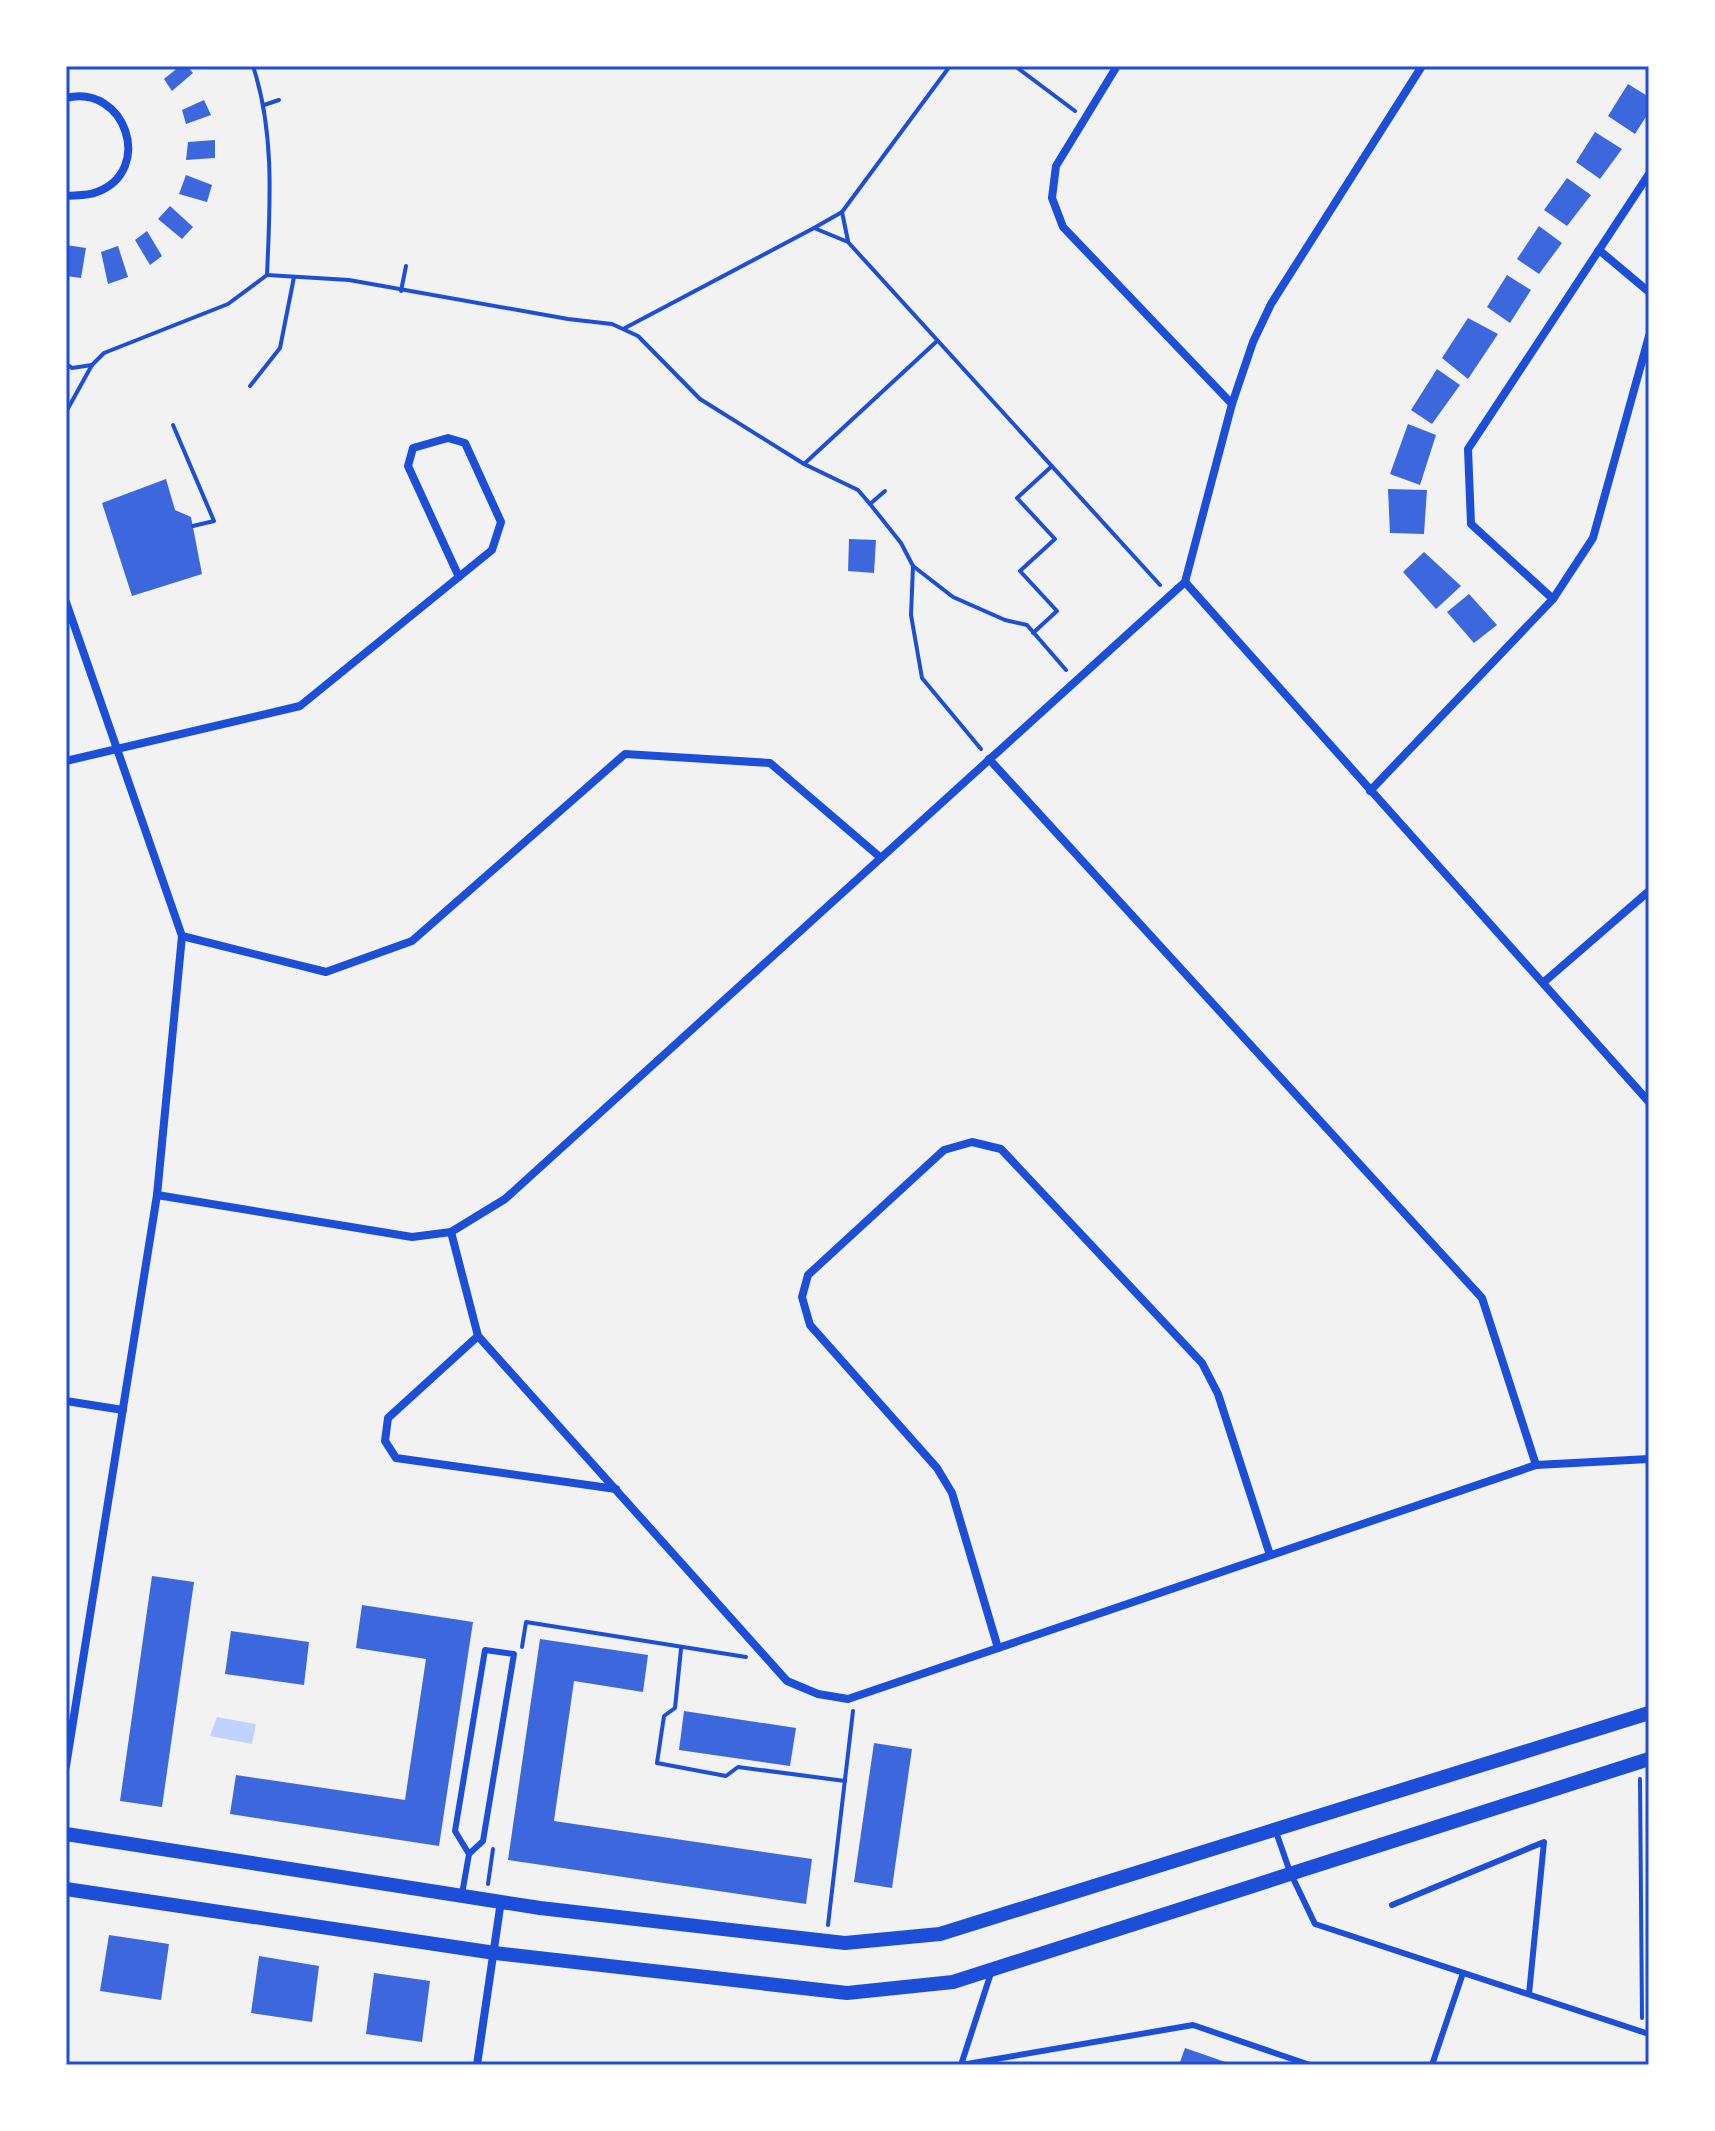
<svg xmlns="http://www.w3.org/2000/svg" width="1715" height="2131" font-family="Bitter,serif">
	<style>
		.water { fill: #bfd3fe }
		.building { fill: #3d67dc }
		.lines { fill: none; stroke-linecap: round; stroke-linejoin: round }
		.path { stroke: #1d4ed8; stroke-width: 4 }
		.service { stroke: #1d4ed8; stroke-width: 6 }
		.minor { stroke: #1d4ed8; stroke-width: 8 }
		.tertiary { stroke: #1d4ed8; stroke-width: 14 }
		.neatline { fill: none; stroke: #1d4ed8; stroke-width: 3 }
	</style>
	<rect width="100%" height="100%" fill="#f2f2f2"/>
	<polygon class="water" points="217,1717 256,1724 252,1744 210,1736"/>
	<g class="building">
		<polygon points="180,66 187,66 193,73 172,91 164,79"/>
		<polygon points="1628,84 1649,97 1649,112 1635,134 1608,116"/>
		<polygon points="204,100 211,115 186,124 182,110"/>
		<polygon points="1595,132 1622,149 1600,179 1576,162"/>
		<polygon points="215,140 215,158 186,160 188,142"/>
		<polygon points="186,175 212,185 207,202 179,194"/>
		<polygon points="1567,178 1591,195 1567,226 1544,210"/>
		<polygon points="170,206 193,227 182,239 158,219"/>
		<polygon points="1539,226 1562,243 1539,274 1517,259"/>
		<polygon points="147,231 162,256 150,265 135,240"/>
		<polygon points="66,245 86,248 81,278 66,276"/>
		<polygon points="118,246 128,277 108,284 101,252"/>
		<polygon points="1507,275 1531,290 1510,323 1487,307"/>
		<polygon points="1468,318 1498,334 1468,379 1442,358"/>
		<polygon points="1437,369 1460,385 1432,424 1411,410"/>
		<polygon points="1408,424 1436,435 1420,485 1390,474"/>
		<polygon points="166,479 175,510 191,517 202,574 132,596 102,503"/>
		<polygon points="1388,489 1427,490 1424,534 1390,533"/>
		<polygon points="849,539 876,540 874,573 848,571"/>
		<polygon points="1424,552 1461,586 1436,609 1403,572"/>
		<polygon points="1469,594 1497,625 1474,643 1447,612"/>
		<polygon points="152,1576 194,1582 162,1807 120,1801"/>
		<polygon points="362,1605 473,1622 439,1846 230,1814 236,1775 405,1800 426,1659 356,1648"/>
		<polygon points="231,1631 309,1642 304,1685 225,1674"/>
		<polygon points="540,1639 648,1655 643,1692 574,1681 554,1821 812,1859 806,1904 508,1860"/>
		<polygon points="684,1711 796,1728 790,1766 679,1750"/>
		<polygon points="874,1743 912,1749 892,1888 854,1882"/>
		<polygon points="109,1935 169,1944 161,2000 100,1991"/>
		<polygon points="259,1956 319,1966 312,2022 251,2013"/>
		<polygon points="374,1973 430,1981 422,2042 366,2034"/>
		<polygon points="1185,2048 1234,2065 1179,2065"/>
	</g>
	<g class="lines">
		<g class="path">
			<polyline points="1015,66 1075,111"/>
			<polyline points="264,105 279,100"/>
			<polyline points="842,212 848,241"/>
			<polyline points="814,228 842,212 950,66"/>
			<polyline points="267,275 349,280 568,319 612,324 638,336 700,399 804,464 858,490 870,504 901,543 913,566 911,615 922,678 981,749"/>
			<polyline points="401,291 406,266"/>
			<polyline points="625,328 814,228 848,242 1160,585"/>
			<polyline points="66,364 72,368 92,365"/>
			<polyline points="250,386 280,348 294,277"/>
			<path d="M 66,412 L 92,365 L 104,353 L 228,304 L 267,275 C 270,205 275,133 253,66"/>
			<polyline points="173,425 214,521 193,526"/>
			<polyline points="804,464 936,342"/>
			<polyline points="870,504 885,491"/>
			<polyline points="913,566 953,597 1005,620 1027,625 1066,670"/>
			<polyline points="1033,633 1057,611 1020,571 1055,539 1017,498 1052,466"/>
			<polyline points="522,1647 526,1622 746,1657"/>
			<polyline points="681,1649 675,1708 664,1716 657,1763 726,1776 738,1767 845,1781"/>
			<polyline points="1640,1779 1642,2018"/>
			<polyline points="488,1884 493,1849"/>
			<polyline points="828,1925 853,1711"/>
		</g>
		<g class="service">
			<polyline points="1275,1829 1290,1872 1315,1924 1649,2034"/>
			<polyline points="462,1894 469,1854 483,1841 514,1654 485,1650 455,1831 469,1854"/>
			<polyline points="1392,1905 1544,1842 1529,1994"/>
			<polyline points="991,1973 961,2065 1193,2025 1310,2065"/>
			<polyline points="1432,2065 1463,1973"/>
		</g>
		<g class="minor">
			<polyline points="1117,66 1056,166 1052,198 1063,227 1232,404"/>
			<path d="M 66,98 C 125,83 155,170 97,192 C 87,196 77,195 66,196"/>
			<polyline points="1599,250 1649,292"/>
			<polyline points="1185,582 1649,1102"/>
			<polyline points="1553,599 1471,524 1468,449 1649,174"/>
			<polyline points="66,602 182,936 157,1195 66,1766"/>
			<polyline points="989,759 1482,1298 1536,1465"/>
			<polyline points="66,761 300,706 492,550 501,522 465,443 448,438 413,448 408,466 459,577"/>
			<polyline points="1370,791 1553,599 1593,538 1649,336"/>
			<polyline points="182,936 326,972 412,941 625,754 770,763 881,858"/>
			<polyline points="1544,982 1649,891"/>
			<polyline points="157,1195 412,1237 451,1232 505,1199 1185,582 1232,404 1253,342 1271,304 1422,66"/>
			<polyline points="451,1232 478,1336 787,1681 818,1694 848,1699 1536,1465 1649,1459"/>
			<polyline points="478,1336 388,1418 385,1441 396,1458 616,1489"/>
			<polyline points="66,1401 123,1410"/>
			<polyline points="998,1648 952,1493 937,1468 810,1325 802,1297 808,1275 944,1150 972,1142 1001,1149 1202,1363 1218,1394 1270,1555"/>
			<polyline points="477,2065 501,1901"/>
		</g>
		<g class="tertiary">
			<polyline points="66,1834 540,1908 827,1941 845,1943 940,1934 1649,1713"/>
			<polyline points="66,1889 495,1953 847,1993 953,1982 1649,1759"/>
		</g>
	</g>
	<rect width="1715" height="2131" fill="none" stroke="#ffffff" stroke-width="136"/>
	<rect x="68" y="68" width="1579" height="1995" class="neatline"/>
</svg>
